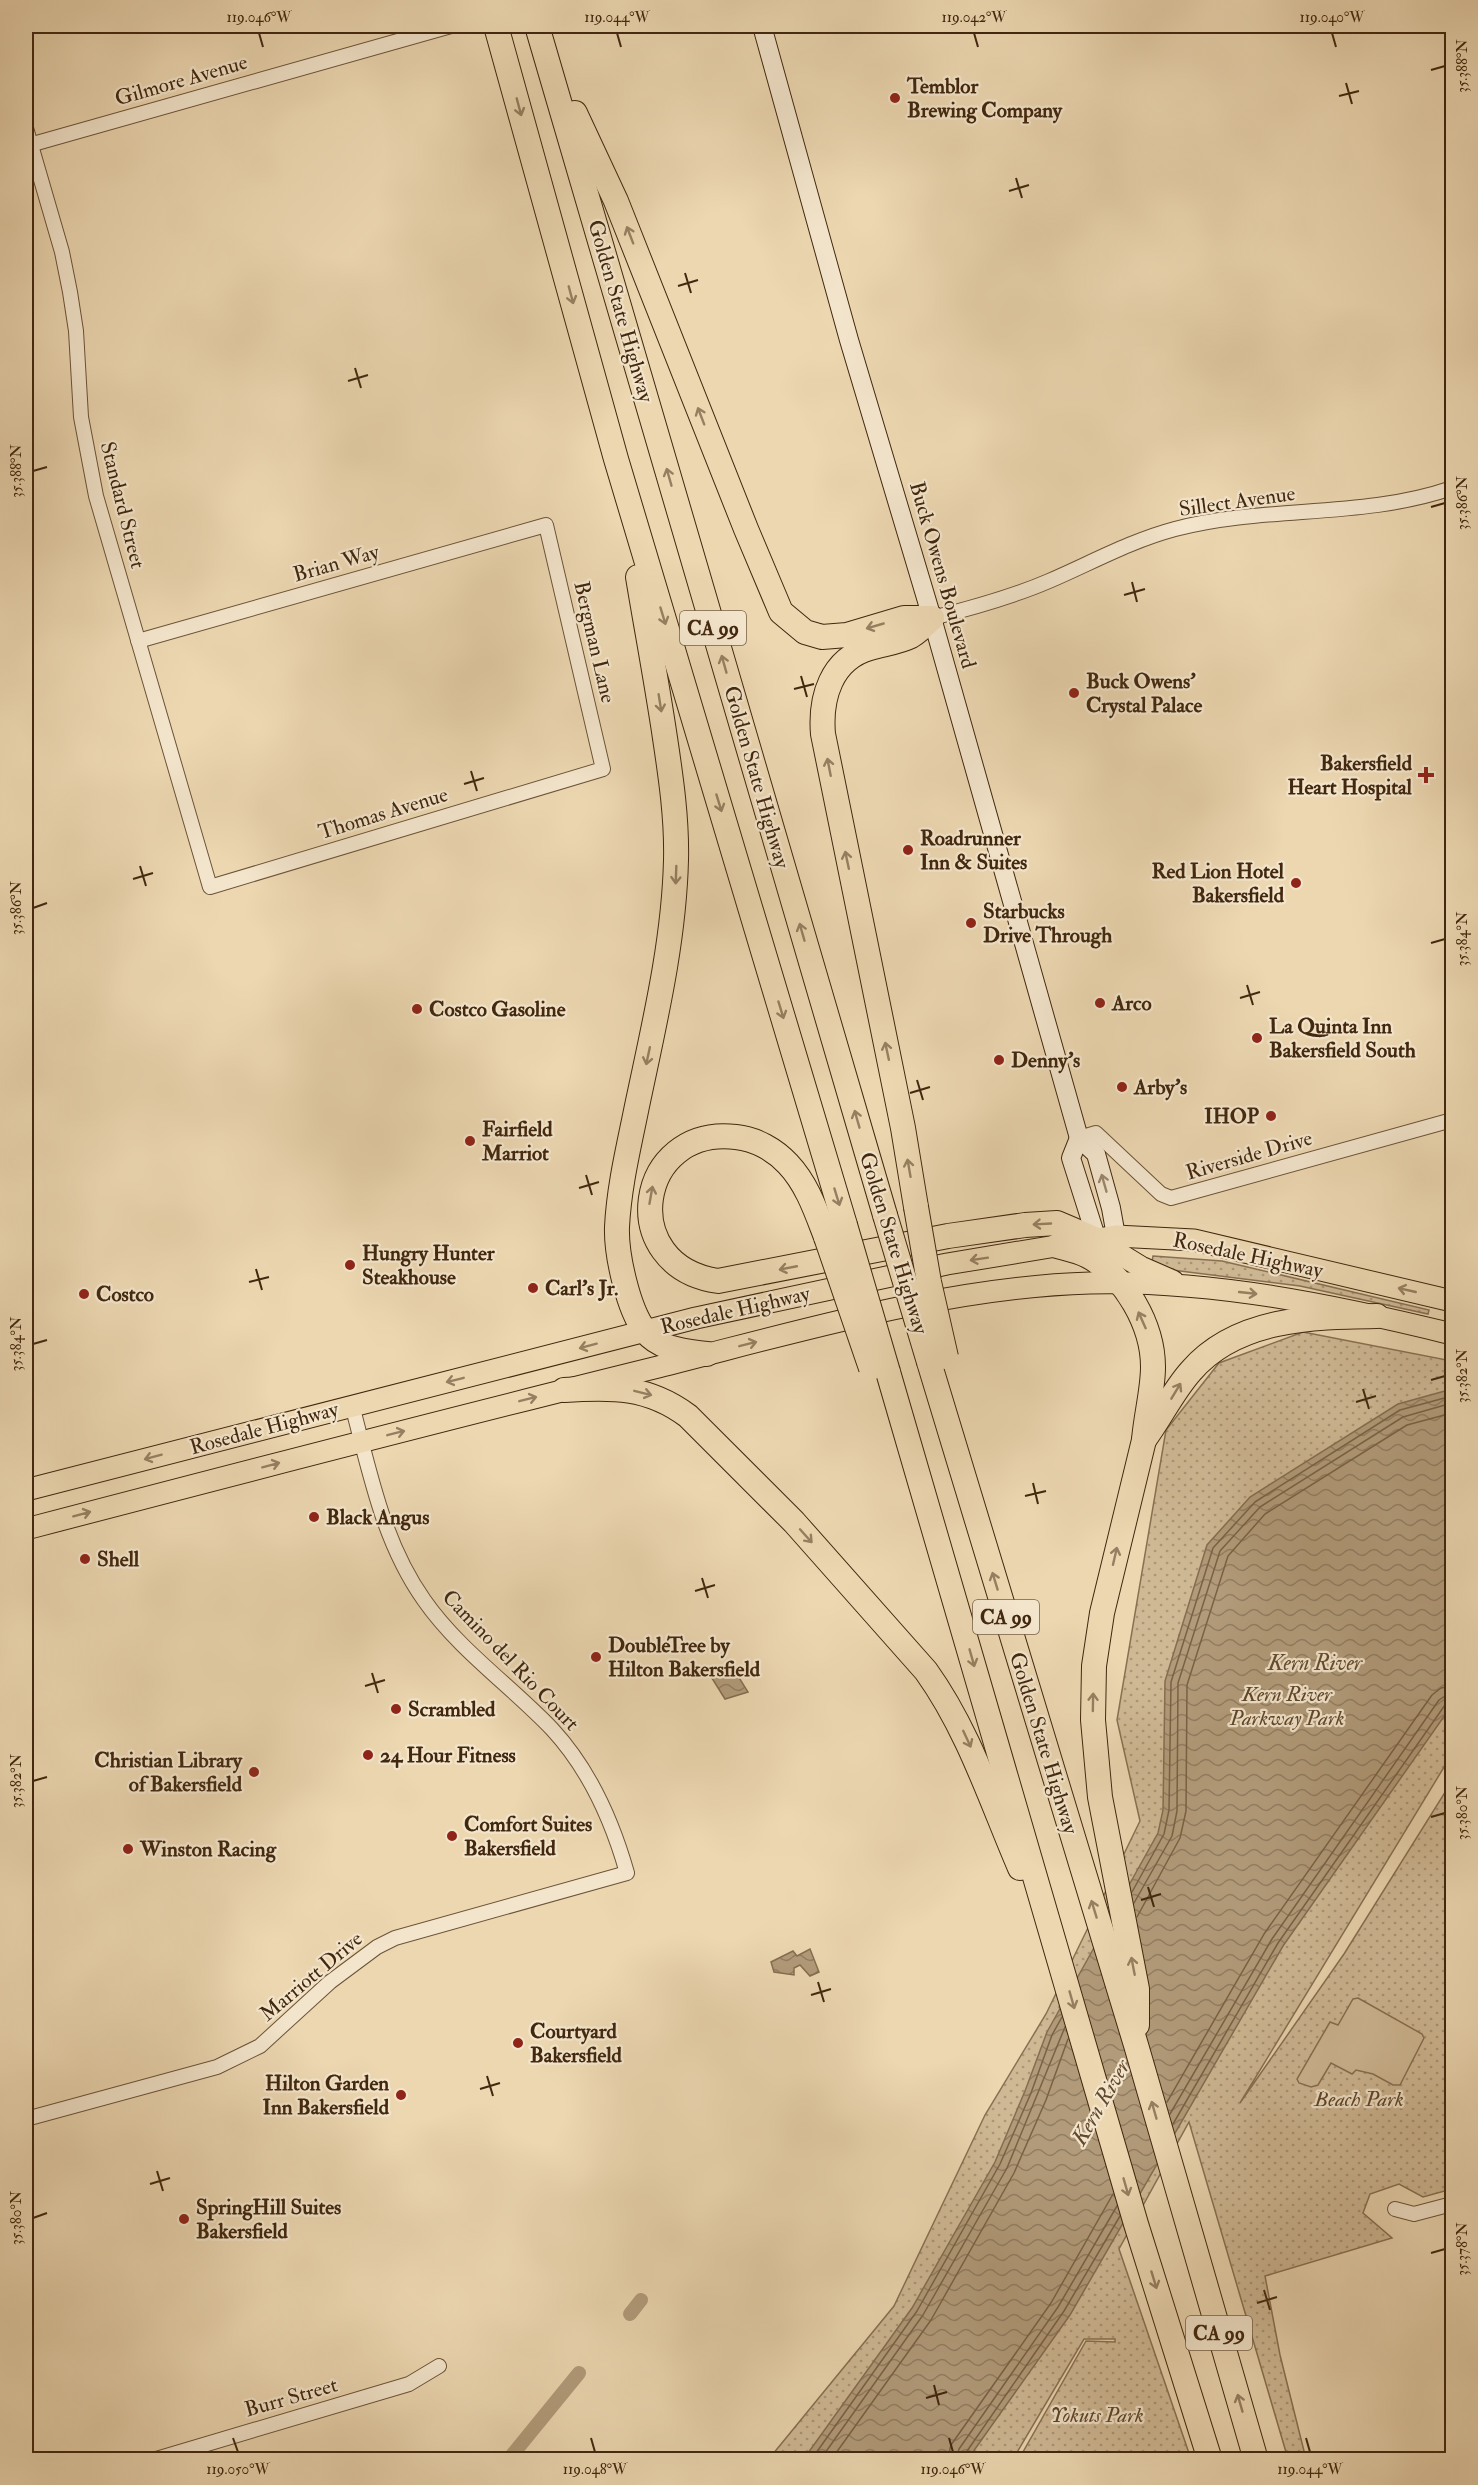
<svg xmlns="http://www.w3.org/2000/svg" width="1478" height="2485" font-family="'IM FELL Double Pica',serif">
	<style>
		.grass { fill: url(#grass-dots); stroke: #887052; stroke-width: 1.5 }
		.garden { fill: #cfb995; stroke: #887052; stroke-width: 1.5 }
		.water { fill: url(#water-waves); stroke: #856d4f; stroke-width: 1.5 }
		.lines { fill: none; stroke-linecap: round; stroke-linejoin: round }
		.shore { stroke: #7a6144; stroke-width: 1.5 }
		.canal { stroke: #b29b7a; stroke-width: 14 }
		.minor-casing { stroke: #6c5337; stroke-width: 16 }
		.secondary-casing { stroke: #41270e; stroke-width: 20 }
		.primary-casing { stroke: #41270e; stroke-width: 23 }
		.motorway-casing { stroke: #41270e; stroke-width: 26 }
		.minor { stroke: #f3e5cc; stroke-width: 14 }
		.secondary { stroke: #f3e5cc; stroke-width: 18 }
		.primary { stroke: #ecd7b1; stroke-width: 21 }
		.motorway { stroke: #ecd7b1; stroke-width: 24 }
		.motorway-bridge-casing { stroke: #41270e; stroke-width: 26; stroke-linecap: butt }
		.motorway-bridge { stroke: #ecd7b1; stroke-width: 24 }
		.oneway { stroke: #967f60 }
		.oneway2 { stroke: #9a866d }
		.ticks { fill: none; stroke: #41270e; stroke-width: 2 }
		.poi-dot { fill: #8f2418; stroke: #f3e5cc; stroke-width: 2 }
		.labels { text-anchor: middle; stroke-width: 4.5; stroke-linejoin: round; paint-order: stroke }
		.shield { fill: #f3e5cc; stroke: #766047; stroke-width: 1.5 }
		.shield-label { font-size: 20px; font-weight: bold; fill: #41270e }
		.street-label { font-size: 21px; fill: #41270e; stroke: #f3e5cc }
		.poi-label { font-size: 21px; font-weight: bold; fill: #41270e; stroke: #f3e5cc; text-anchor: start }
		.park-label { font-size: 21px; font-style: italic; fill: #5d4429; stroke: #f3e5cc }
		.water-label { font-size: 22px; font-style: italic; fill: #634a2e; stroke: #f3e5cc }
		.neatline { fill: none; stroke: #41270e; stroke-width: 2 }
		.ticks-label { font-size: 15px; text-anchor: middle; fill: #41270e }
	</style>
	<defs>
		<pattern id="grass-dots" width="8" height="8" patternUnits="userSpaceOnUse" patternTransform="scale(1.5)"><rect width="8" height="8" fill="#cfb995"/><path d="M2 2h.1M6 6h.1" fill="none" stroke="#aa9678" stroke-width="1.8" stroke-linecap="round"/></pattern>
		<pattern id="water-waves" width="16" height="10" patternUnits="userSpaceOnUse" patternTransform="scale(1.5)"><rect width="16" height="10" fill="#b29b7a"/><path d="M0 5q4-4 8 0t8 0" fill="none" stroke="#927e62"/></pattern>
	</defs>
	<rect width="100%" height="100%" fill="#ecd7b1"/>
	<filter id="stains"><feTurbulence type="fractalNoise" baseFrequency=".00333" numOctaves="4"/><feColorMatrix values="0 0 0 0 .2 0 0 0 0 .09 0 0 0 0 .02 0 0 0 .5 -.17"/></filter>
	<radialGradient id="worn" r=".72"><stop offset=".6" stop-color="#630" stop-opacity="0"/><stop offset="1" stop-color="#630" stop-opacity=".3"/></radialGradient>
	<g class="grass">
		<polygon points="1153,1256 1222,1261 1429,1310 1428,1314 1300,1286 1172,1270 1152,1262"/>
		<polygon points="1303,1332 1452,1361 1452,1754 1240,2103 1344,1954 1452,1781 1452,2189 1423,2197 1399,2184 1370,2194 1363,2213 1392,2238 1265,2276 1280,2355 1306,2459 1288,2459 1189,2122 1119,2249 1191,2459 1019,2459 1086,2341 1115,2342 1115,2339 1084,2339 1013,2459 768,2460 894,2306 985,2115 1046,2014 1140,1821 1117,1720 1166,1430 1219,1363"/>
	</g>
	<polygon class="garden" points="1358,1998 1422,2034 1424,2038 1400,2085 1393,2085 1373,2074 1356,2070 1352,2074 1331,2063 1318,2085 1311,2087 1299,2083 1297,2079 1330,2022 1338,2025 1353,1999"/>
	<g class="water">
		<polygon points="1452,1389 1452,1705 1283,1946 1070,2315 968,2459 803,2460 912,2308 995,2162 1025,2091 1047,2032 1158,1833 1163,1810 1165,1681 1207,1545 1250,1497 1398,1404"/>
		<polygon points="721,1668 727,1677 738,1676 748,1692 725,1699 710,1675"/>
		<polygon points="810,1949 819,1972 810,1976 800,1965 794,1968 794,1975 774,1972 771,1962 793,1951 797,1956"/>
	</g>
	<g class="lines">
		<g class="shore">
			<polyline points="1132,1892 1164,1834 1169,1810 1171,1682 1213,1548 1255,1502 1400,1410 1452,1396"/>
			<polyline points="1134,1903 1172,1836 1177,1811 1178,1683 1220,1551 1260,1507 1403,1417 1452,1403"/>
			<polyline points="1137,1917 1180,1838 1186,1811 1187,1685 1228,1556 1265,1514 1407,1425 1452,1413"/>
			<polyline points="1167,2102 1264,1934 1432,1695 1441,1688 1452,1686"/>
			<polyline points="1170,2114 1272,1939 1439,1700 1445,1696 1452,1695"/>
			<polyline points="1173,2124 1278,1943 1445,1705 1452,1702"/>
			<polyline points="811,2460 917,2311 1000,2164 1031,2093 1052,2035 1062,2017"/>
			<polyline points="820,2460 923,2315 1007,2168 1065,2027"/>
			<polyline points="831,2460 931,2320 1014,2173 1046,2100 1068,2039"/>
			<polyline points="947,2460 951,2445 1051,2303 1113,2194"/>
			<polyline points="956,2460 959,2449 1058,2307 1117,2206"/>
			<polyline points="963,2460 965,2454 1064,2311 1120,2216"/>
		</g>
		<g class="canal">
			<polyline points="630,2314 641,2300"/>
			<polyline points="508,2460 579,2373"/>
		</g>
		<defs>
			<g id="minor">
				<polyline points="26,128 62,252 70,292 76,331 81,417 96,496 210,887 603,769 546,525 138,641"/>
				<polyline points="26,146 451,26"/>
				<path d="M 932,618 C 972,608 1012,597 1049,581 C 1091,563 1130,541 1175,529 C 1266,505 1362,519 1452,488"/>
				<polyline points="1079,1138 1096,1133 1161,1194 1171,1198 1452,1120"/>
				<path d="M 26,2119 L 217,2067 L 260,2046 L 330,1982 L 377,1947 L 395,1938 L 627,1873 C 612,1820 590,1770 552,1729 C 511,1686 458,1649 424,1600 C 383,1542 370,1473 352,1405"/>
				<polyline points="1395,2209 1414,2214 1452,2204"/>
				<polyline points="153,2460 409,2384 439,2366"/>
			</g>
			<g id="secondary">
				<polyline points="762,26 849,340 932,618 1079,1138 1096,1154 1111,1208 1116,1236"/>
				<polyline points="1079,1138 1071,1158 1097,1240"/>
			</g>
			<g id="primary">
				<polyline points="1097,1240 1141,1267 1173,1281"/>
				<polyline points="26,1490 696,1318 947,1264 1116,1236 1194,1240 1452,1301"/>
				<path d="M 26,1529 C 236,1474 447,1419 658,1367 C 797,1332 947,1287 1090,1283 C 1213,1280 1334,1305 1452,1334"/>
			</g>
			<g id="motorway">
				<polyline points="496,26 616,459 845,1225"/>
				<polyline points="537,26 885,1215"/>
				<polyline points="575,113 616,201 746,529 781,612 805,632 822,637 847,635 904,618 932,618"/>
				<path d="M 638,577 C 647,631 657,684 665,738 C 671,778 677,819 676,860 C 674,943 654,1025 637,1106 C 629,1146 619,1186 617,1227 C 616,1254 628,1309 645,1331 C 660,1350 685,1351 707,1354"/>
				<path d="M 916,1207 L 903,1128 L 823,734 C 820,698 831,659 870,648 C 883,644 899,642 911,636 C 918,632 926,624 932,618"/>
				<path d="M 826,1237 C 816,1211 807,1184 788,1164 C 775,1150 756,1139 736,1137 C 636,1125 615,1266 718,1281 L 948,1236 L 1025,1225 L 1057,1223 L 1097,1240"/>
				<path d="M 1057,1246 C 1068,1249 1078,1251 1088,1256 C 1125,1276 1153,1325 1153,1367 C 1153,1390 1146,1415 1144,1440 L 1102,1613 L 1094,1666 L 1093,1720 L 1100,1797 L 1137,1989 L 1137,2025"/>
				<polyline points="929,1362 1136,2045 1256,2460"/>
				<polyline points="888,1372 1136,2224 1210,2460"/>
				<path d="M 564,1390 C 612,1387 648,1386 688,1416 L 794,1522 L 926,1671 C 969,1731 991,1801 1020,1868"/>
				<path d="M 1144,1440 C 1161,1417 1173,1391 1191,1371 C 1237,1318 1313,1317 1377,1316"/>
			</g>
		</defs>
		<use href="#minor" class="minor-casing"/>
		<use href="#secondary" class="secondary-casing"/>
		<use href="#primary" class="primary-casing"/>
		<use href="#motorway" class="motorway-casing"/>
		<use href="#minor" class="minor"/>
		<use href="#secondary" class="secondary"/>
		<use href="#primary" class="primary"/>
		<use href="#motorway" class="motorway"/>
		<defs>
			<g id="motorway-bridge">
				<polyline points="916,1207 929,1282 946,1357"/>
				<polyline points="885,1215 929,1362"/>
				<polyline points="845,1225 888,1372"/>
				<polyline points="826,1237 871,1368"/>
			</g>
		</defs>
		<use href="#motorway-bridge" class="motorway-bridge-casing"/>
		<use href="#motorway-bridge" class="motorway-bridge"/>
	</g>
	<defs><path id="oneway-shaft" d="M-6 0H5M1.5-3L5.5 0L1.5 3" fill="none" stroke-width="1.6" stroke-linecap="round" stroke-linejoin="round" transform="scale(1.5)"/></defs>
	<g class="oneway">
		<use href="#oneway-shaft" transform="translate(519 107) rotate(75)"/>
		<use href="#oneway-shaft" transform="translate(630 235) rotate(-111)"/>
		<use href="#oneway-shaft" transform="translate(571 295) rotate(75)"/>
		<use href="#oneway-shaft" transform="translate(701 416) rotate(-111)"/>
		<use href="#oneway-shaft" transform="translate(669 477) rotate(-106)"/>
		<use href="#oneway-shaft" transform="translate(663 616) rotate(73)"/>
		<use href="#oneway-shaft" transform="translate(875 626) rotate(164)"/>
		<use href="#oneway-shaft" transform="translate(724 664) rotate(-106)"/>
		<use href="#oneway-shaft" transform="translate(660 703) rotate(81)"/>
		<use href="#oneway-shaft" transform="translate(829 767) rotate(-101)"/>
		<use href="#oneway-shaft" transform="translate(719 803) rotate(73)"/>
		<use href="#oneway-shaft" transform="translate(847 860) rotate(-102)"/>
		<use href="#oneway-shaft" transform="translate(676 875) rotate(92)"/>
		<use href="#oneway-shaft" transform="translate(802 932) rotate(-106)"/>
		<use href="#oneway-shaft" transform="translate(781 1010) rotate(73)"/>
		<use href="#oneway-shaft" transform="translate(887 1051) rotate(-102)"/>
		<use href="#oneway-shaft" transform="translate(648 1056) rotate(102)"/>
		<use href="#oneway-shaft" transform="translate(857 1119) rotate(-106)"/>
		<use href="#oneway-shaft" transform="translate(909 1168) rotate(-100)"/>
		<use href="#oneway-shaft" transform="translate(651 1195) rotate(-80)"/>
		<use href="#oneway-shaft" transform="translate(837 1197) rotate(73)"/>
		<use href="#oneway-shaft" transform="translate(1042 1224) rotate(177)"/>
		<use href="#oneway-shaft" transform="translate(979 1259) rotate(171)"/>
		<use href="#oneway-shaft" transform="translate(788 1268) rotate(169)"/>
		<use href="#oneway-shaft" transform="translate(1407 1290) rotate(-167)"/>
		<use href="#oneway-shaft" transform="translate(1248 1293) rotate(6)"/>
		<use href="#oneway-shaft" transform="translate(1142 1320) rotate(-114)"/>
		<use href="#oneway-shaft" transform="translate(748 1344) rotate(-14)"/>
		<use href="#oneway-shaft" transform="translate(588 1346) rotate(165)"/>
		<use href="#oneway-shaft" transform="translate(455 1380) rotate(166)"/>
		<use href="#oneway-shaft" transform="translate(1176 1391) rotate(-59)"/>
		<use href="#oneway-shaft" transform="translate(643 1393) rotate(14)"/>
		<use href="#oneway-shaft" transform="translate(528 1399) rotate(-14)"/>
		<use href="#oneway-shaft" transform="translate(396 1433) rotate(-14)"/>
		<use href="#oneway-shaft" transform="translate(153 1457) rotate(165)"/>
		<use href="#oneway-shaft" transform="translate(271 1465) rotate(-15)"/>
		<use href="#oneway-shaft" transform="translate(82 1514) rotate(-15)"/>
		<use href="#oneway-shaft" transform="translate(806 1536) rotate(48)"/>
		<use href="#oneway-shaft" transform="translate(1115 1556) rotate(-77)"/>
		<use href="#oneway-shaft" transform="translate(995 1581) rotate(-107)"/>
		<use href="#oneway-shaft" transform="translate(972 1658) rotate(74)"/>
		<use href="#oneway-shaft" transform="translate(1093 1702) rotate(-89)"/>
		<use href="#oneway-shaft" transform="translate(967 1739) rotate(65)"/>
		<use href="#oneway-shaft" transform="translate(1094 1909) rotate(-107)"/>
		<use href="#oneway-shaft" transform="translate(1133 1966) rotate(-101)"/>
		<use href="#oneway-shaft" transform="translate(1072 2000) rotate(74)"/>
		<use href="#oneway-shaft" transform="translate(1154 2110) rotate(-106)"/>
		<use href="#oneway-shaft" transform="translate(1126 2187) rotate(74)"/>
		<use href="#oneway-shaft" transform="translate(1154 2280) rotate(73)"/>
		<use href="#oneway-shaft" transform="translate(1240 2403) rotate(-106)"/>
	</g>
	<use class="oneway2" href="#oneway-shaft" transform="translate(1104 1183) rotate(-106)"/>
	<path class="ticks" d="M 259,33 L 263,47M 617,33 L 621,47M 974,33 L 978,47M 1332,33 L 1336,47M 1431,70 L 1445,66M 1346,83 L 1352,104M 1339,96 L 1359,91M 1016,178 L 1022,198M 1009,191 L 1029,185M 685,273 L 691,293M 678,286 L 698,280M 355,368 L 361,388M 348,381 L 368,375M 33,471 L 47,467M 1431,507 L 1445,503M 1132,582 L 1137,602M 1124,595 L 1145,589M 801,676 L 807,697M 794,689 L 814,684M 471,771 L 477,791M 464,784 L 484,778M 140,866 L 146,886M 133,879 L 153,873M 33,908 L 47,903M 1431,943 L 1445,939M 1247,985 L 1253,1005M 1240,998 L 1260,992M 917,1080 L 923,1100M 910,1093 L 930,1087M 586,1175 L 592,1195M 579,1188 L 599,1182M 256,1269 L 262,1290M 249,1282 L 269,1277M 33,1344 L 47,1340M 1431,1380 L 1445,1376M 1363,1389 L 1369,1409M 1356,1402 L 1376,1396M 1033,1483 L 1038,1504M 1025,1496 L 1046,1491M 702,1578 L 708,1598M 695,1591 L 715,1585M 372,1673 L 378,1693M 365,1686 L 385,1680M 33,1781 L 47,1777M 1431,1817 L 1445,1813M 1148,1887 L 1154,1907M 1141,1900 L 1161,1894M 818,1982 L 824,2002M 811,1995 L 831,1989M 487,2076 L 493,2096M 480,2089 L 500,2083M 157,2171 L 163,2191M 150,2184 L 170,2178M 33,2218 L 47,2213M 1431,2253 L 1445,2249M 1264,2290 L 1270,2310M 1257,2303 L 1277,2297M 934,2385 L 939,2405M 926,2398 L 947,2392M 233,2438 L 238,2452M 591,2438 L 595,2452M 949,2438 L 953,2452M 1306,2438 L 1310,2452"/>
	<g class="poi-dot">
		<circle cx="895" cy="98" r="6"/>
		<circle cx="1074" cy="693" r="6"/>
		<path d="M1423 766h6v6h6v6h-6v6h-6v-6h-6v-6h6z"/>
		<circle cx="908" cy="850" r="6"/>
		<circle cx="1296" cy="883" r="6"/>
		<circle cx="971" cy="923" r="6"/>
		<circle cx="1100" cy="1003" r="6"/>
		<circle cx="417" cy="1009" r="6"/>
		<circle cx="1257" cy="1038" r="6"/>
		<circle cx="999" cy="1060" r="6"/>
		<circle cx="1122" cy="1087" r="6"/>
		<circle cx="1271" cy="1116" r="6"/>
		<circle cx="470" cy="1141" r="6"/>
		<circle cx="350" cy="1265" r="6"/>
		<circle cx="533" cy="1288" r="6"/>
		<circle cx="84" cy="1294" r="6"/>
		<circle cx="314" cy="1517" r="6"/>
		<circle cx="85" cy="1559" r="6"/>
		<circle cx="596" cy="1657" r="6"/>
		<circle cx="396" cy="1709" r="6"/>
		<circle cx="368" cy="1755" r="6"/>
		<circle cx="254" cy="1772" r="6"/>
		<circle cx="452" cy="1836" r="6"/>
		<circle cx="128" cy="1849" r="6"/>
		<circle cx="518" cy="2043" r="6"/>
		<circle cx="401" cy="2095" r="6"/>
		<circle cx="184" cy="2219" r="6"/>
	</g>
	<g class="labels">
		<g class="shield">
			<rect x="680" y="611" width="66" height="34" rx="4.5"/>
			<rect x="973" y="1600" width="66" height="34" rx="4.5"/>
			<rect x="1186" y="2316" width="66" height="34" rx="4.5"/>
		</g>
		<g class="shield-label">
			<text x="713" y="635">CA 99</text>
			<text x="1006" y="1624">CA 99</text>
			<text x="1219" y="2340">CA 99</text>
		</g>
		<g class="street-label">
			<text transform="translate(181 80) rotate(-16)" y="7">Gilmore Avenue</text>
			<text transform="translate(621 311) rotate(74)" y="7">Golden State Highway</text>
			<text transform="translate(1237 501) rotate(-8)" y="7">Sillect Avenue</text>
			<text transform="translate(123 505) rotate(76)" y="7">Standard Street</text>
			<text transform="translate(336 563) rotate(-16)" y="7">Brian Way</text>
			<text transform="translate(943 575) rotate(74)" y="7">Buck Owens Boulevard</text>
			<text transform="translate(595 642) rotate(77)" y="7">Bergman Lane</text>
			<text transform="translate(757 777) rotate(74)" y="7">Golden State Highway</text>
			<text transform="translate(383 813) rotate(-17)" y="7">Thomas Avenue</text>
			<text transform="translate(1249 1155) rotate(-16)" y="7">Riverside Drive</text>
			<text transform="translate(894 1243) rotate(73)" y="7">Golden State Highway</text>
			<text transform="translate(1248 1255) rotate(12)" y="7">Rosedale Highway</text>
			<text transform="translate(735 1310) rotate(-13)" y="7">Rosedale Highway</text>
			<text transform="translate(264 1428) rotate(-15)" y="7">Rosedale Highway</text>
			<text transform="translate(511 1660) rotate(46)" y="7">Camino del Rio Court</text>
			<text transform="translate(1044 1743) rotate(73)" y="7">Golden State Highway</text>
			<text transform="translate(311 1976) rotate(-40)" y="7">Marriott Drive</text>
			<text transform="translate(291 2397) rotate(-16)" y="7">Burr Street</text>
		</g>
		<g class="poi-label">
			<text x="907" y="93">Temblor<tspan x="907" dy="24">Brewing Company</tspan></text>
			<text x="1086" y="688">Buck Owens'<tspan x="1086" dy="24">Crystal Palace</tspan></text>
			<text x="1412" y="770" text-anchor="end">Bakersfield<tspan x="1412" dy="24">Heart Hospital</tspan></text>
			<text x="920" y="845">Roadrunner<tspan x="920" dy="24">Inn &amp; Suites</tspan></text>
			<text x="1284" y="878" text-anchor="end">Red Lion Hotel<tspan x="1284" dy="24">Bakersfield</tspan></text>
			<text x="983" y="918">Starbucks<tspan x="983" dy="24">Drive Through</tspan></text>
			<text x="1112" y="1010">Arco</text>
			<text x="429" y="1016">Costco Gasoline</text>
			<text x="1269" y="1033">La Quinta Inn<tspan x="1269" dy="24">Bakersfield South</tspan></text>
			<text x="1011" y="1067">Denny's</text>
			<text x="1134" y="1094">Arby's</text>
			<text x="1259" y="1123" text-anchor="end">IHOP</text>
			<text x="482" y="1136">Fairfield<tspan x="482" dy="24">Marriot</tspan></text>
			<text x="362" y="1260">Hungry Hunter<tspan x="362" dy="24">Steakhouse</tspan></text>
			<text x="545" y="1295">Carl's Jr.</text>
			<text x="96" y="1301">Costco</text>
			<text x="326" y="1524">Black Angus</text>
			<text x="97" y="1566">Shell</text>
			<text x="608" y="1652">DoubleTree by<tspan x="608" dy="24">Hilton Bakersfield</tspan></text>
			<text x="408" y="1716">Scrambled</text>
			<text x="380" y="1762">24 Hour Fitness</text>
			<text x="242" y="1767" text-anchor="end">Christian Library<tspan x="242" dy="24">of Bakersfield</tspan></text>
			<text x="464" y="1831">Comfort Suites<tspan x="464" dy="24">Bakersfield</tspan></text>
			<text x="140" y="1856">Winston Racing</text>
			<text x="530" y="2038">Courtyard<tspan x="530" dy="24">Bakersfield</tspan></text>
			<text x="389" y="2090" text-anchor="end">Hilton Garden<tspan x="389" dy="24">Inn Bakersfield</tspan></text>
			<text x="196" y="2214">SpringHill Suites<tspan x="196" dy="24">Bakersfield</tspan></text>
		</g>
		<g class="park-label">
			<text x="1287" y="1701">Kern River<tspan x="1287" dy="24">Parkway Park</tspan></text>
			<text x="1359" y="2106">Beach Park</text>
			<text x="1097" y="2422">Yokuts Park</text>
		</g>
		<g class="water-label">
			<text x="1315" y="1670">Kern River</text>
			<text transform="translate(1100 2102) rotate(-60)" y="8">Kern River</text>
		</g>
	</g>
	<rect width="1478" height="2485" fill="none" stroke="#ecd7b1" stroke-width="66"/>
	<rect x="33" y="33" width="1412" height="2419" class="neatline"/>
	<g class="ticks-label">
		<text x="259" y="22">119.046°W</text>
		<text x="617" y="22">119.044°W</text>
		<text x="974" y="22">119.042°W</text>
		<text x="1332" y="22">119.040°W</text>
		<text transform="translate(1462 66) rotate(-90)" y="5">35.388°N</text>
		<text transform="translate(16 471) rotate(-90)" y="5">35.388°N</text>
		<text transform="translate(1462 503) rotate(-90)" y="5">35.386°N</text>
		<text transform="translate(16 908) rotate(-90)" y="5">35.386°N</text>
		<text transform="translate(1462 939) rotate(-90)" y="5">35.384°N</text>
		<text transform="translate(16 1344) rotate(-90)" y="5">35.384°N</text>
		<text transform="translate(1462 1376) rotate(-90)" y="5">35.382°N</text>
		<text transform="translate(16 1781) rotate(-90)" y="5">35.382°N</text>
		<text transform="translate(1462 1813) rotate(-90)" y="5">35.380°N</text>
		<text transform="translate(16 2218) rotate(-90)" y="5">35.380°N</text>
		<text transform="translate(1462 2249) rotate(-90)" y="5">35.378°N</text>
		<text x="238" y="2474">119.050°W</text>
		<text x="595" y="2474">119.048°W</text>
		<text x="953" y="2474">119.046°W</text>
		<text x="1310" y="2474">119.044°W</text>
	</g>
	<rect width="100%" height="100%" filter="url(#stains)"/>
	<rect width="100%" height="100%" fill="url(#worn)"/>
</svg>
